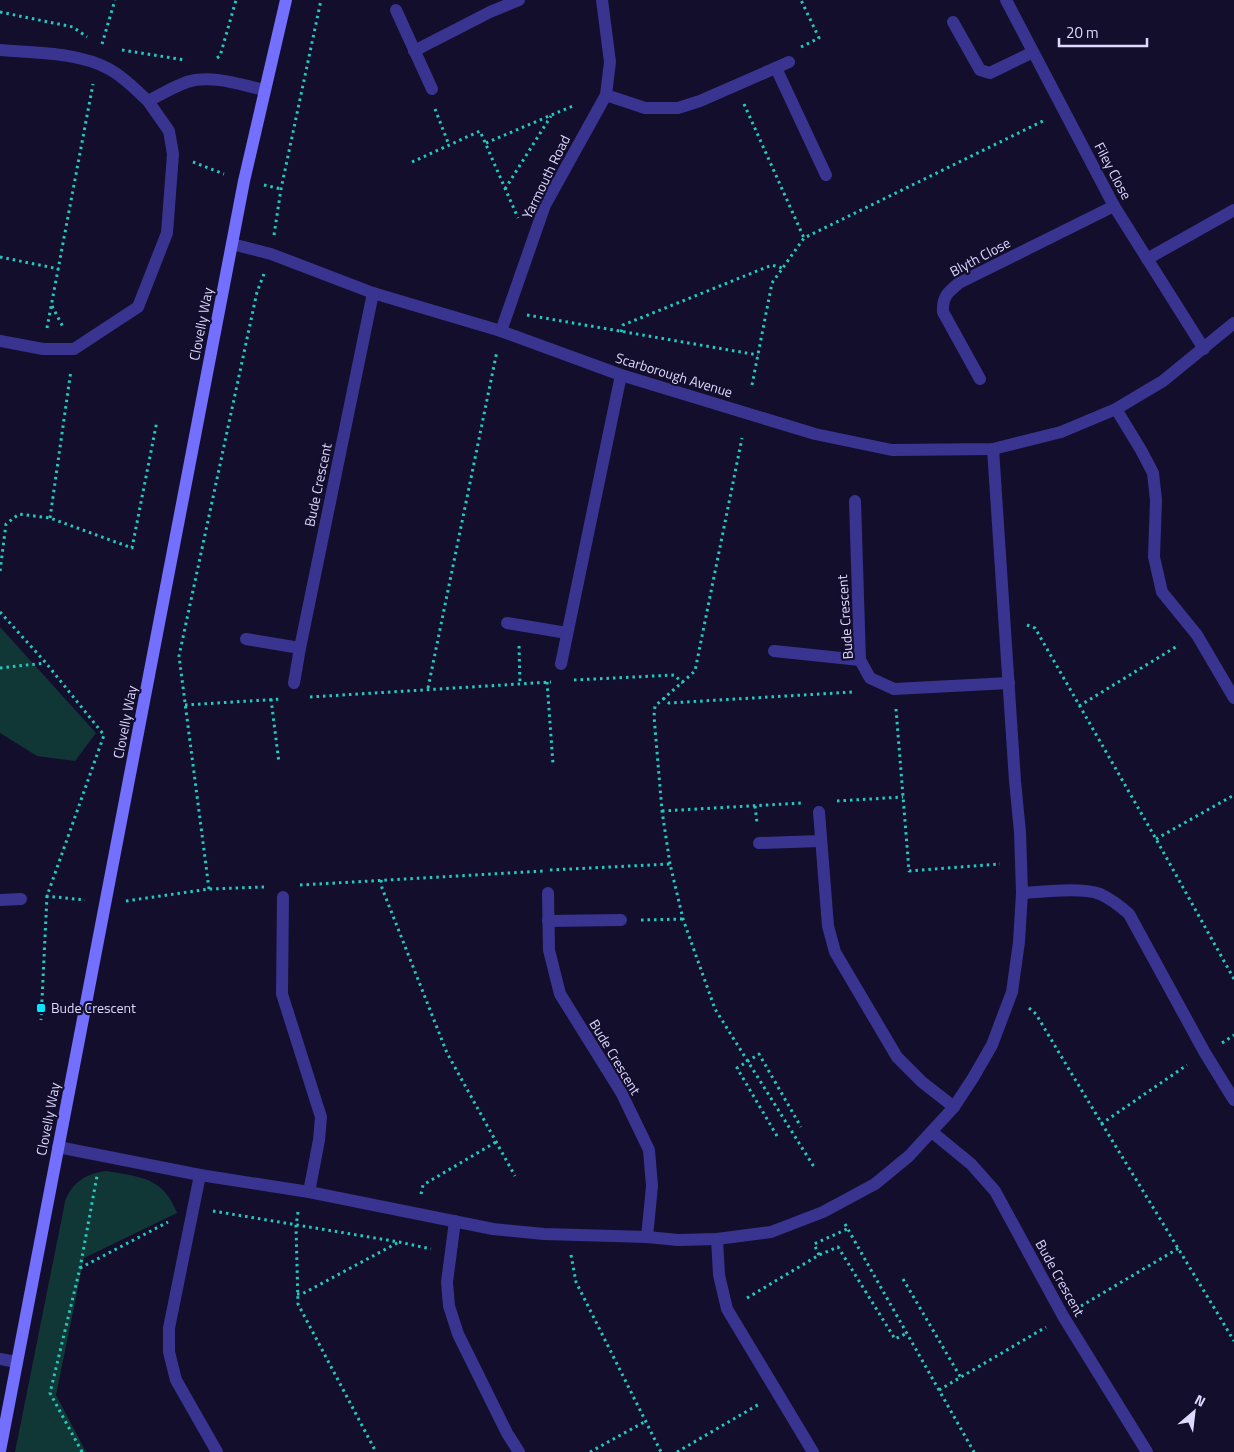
<svg xmlns="http://www.w3.org/2000/svg" width="1234" height="1452" font-family="'Titillium Web',sans-serif">
	<style>
		.green { fill: #103736 }
		.lines { fill: none; stroke-linecap: round; stroke-linejoin: round }
		.path { stroke: #22cac0; stroke-width: 3; stroke-dasharray: 2.5 4; stroke-linecap: butt }
		.lane { stroke: #383490; stroke-width: 12 }
		.street { stroke: #383490; stroke-width: 12 }
		.secondary { stroke: #7470ff; stroke-width: 12 }
		.poi-dot { fill: #05e6ff; stroke: #130e2c; stroke-width: 2 }
		.labels { text-anchor: middle; stroke-width: 4.5; stroke-linejoin: round; paint-order: stroke }
		.street-label { font-size: 14px; fill: #ded9ff; stroke: #130e2c }
		.poi-label { font-size: 14px; fill: #ded9ff; stroke: #130e2c; text-anchor: start }
	</style>
	<rect width="100%" height="100%" fill="#130e2c"/>
	<g class="green">
		<polygon points="0,627 96,733 75,761 37,756 0,733"/>
		<path d="M 106,1171 C 141,1177 163,1177 177,1213 L 84,1258 L 56,1395 L 86,1452 L 15,1452 L 65,1202 C 71,1183 87,1173 106,1171 Z"/>
	</g>
	<g class="lines">
		<g class="path">
			<polyline points="0,12 73,27 87,37"/>
			<polyline points="102,44 115,0"/>
			<polyline points="801,47 819,38 801,0"/>
			<polyline points="122,50 185,60"/>
			<polyline points="217,58 220,56 236,0"/>
			<polyline points="744,104 804,238"/>
			<polyline points="435,109 449,145"/>
			<polyline points="486,143 575,105"/>
			<polyline points="193,162 224,174"/>
			<polyline points="412,162 480,131 518,218"/>
			<polyline points="264,185 281,189"/>
			<polyline points="505,189 551,116"/>
			<polyline points="274,235 281,189 321,0"/>
			<polyline points="0,257 59,269"/>
			<polyline points="52,306 63,327"/>
			<polyline points="527,315 758,355"/>
			<polyline points="47,328 93,84"/>
			<polyline points="621,332 623,325 772,265 782,268"/>
			<polyline points="752,385 772,283 804,238 1045,120"/>
			<polyline points="50,518 71,370"/>
			<polyline points="0,571 6,524 19,514 50,518 132,548 157,421"/>
			<polyline points="0,612 46,663 104,735 47,896 41,1020"/>
			<polyline points="1027,625 1035,628 1156,839 1234,979"/>
			<polyline points="519,646 520,683"/>
			<polyline points="0,668 45,663"/>
			<polyline points="574,680 674,675 683,683"/>
			<polyline points="547,682 553,764"/>
			<polyline points="428,688 497,351"/>
			<polyline points="310,697 551,682"/>
			<polyline points="663,698 669,703 853,692"/>
			<polyline points="271,699 279,763"/>
			<polyline points="185,705 281,699"/>
			<polyline points="1079,706 1179,645"/>
			<polyline points="896,709 909,871 1000,864"/>
			<polyline points="837,801 903,797"/>
			<polyline points="755,806 757,823"/>
			<polyline points="662,811 801,803"/>
			<polyline points="1156,839 1234,795"/>
			<polyline points="670,864 662,811 654,716 655,706 695,671 742,438"/>
			<polyline points="550,870 670,864 683,919 715,1009 814,1167"/>
			<polyline points="381,880 382,888 447,1053 515,1176"/>
			<polyline points="300,885 544,871"/>
			<polyline points="209,889 179,656 257,292 264,274"/>
			<polyline points="46,896 85,900"/>
			<polyline points="126,901 209,889 264,887"/>
			<polyline points="641,920 683,919"/>
			<path d="M 1029,1008 L 1036,1014 C 1101,1124 1169,1232 1234,1341"/>
			<polyline points="1222,1043 1234,1035"/>
			<polyline points="1101,1124 1187,1065"/>
			<polyline points="777,1136 737,1068 759,1054 801,1127"/>
			<polyline points="421,1194 423,1185 496,1142"/>
			<polyline points="213,1211 399,1242 431,1249"/>
			<polyline points="298,1212 296,1226 298,1304 376,1452"/>
			<polyline points="845,1224 974,1452"/>
			<polyline points="571,1255 576,1282 661,1452"/>
			<polyline points="819,1255 814,1244 847,1229"/>
			<polyline points="80,1268 168,1222"/>
			<polyline points="903,1279 961,1378"/>
			<polyline points="297,1294 302,1294 399,1242"/>
			<polyline points="747,1298 819,1255 838,1247 895,1339 907,1333"/>
			<polyline points="1081,1306 1179,1248"/>
			<polyline points="939,1390 1046,1327"/>
			<polyline points="82,1452 50,1393 80,1268 97,1176"/>
			<polyline points="590,1452 646,1421"/>
			<polyline points="677,1452 761,1403"/>
		</g>
		<g class="lane">
			<polyline points="953,22 980,70 990,73 1033,52"/>
			<polyline points="776,68 826,175"/>
			<polyline points="1147,259 1234,210"/>
			<polyline points="507,623 567,633"/>
			<polyline points="246,639 300,648"/>
			<polyline points="774,651 860,660"/>
			<polyline points="759,843 820,841"/>
			<polyline points="548,921 621,920"/>
		</g>
		<g class="street">
			<polyline points="1006,0 1114,206 1204,349"/>
			<polyline points="396,10 432,89"/>
			<path d="M 0,50 C 34,53 79,52 109,69 C 124,77 136,90 148,101 C 160,95 173,87 187,82 C 211,74 241,85 265,90"/>
			<polyline points="414,51 490,12 519,0"/>
			<polyline points="606,95 645,108 678,108 700,101 789,62"/>
			<polyline points="232,244 271,254 373,293 501,331 621,375 815,434 892,450 993,449 1061,432 1116,409 1163,381 1234,323"/>
			<polyline points="501,331 545,205 606,95 610,62 602,0"/>
			<polyline points="0,341 43,349 74,349 138,307 167,233 173,154 169,131 148,101"/>
			<path d="M 980,379 L 943,312 C 942,297 948,292 959,283 L 1114,206"/>
			<polyline points="1116,409 1141,450 1153,473 1156,500 1154,557 1162,592 1197,635 1234,698"/>
			<polyline points="855,501 860,660 870,678 894,689 1009,683"/>
			<polyline points="561,664 621,375"/>
			<polyline points="294,683 300,648 373,293"/>
			<polyline points="819,812 828,926 835,952 897,1057 922,1082 954,1107"/>
			<polyline points="548,893 549,950 560,994 621,1092 649,1150 652,1186 647,1237"/>
			<path d="M 1022,893 C 1043,892 1080,887 1100,894 C 1111,899 1120,906 1129,914 L 1205,1053 L 1234,1100"/>
			<polyline points="283,897 282,994 321,1117 319,1140 309,1192"/>
			<polyline points="0,900 21,899"/>
			<polyline points="932,1132 971,1164 995,1191 1063,1316 1147,1452"/>
			<polyline points="58,1147 200,1175 309,1192 493,1229 544,1234 647,1237 678,1240 717,1239 771,1232 823,1212 875,1184 909,1156 954,1107 973,1078 992,1045 1012,992 1019,942 1022,893 1020,832 1015,781 993,449"/>
			<polyline points="200,1175 169,1328 169,1352 176,1380 217,1452"/>
			<polyline points="455,1221 447,1282 449,1306 458,1334 507,1433 519,1452"/>
			<polyline points="717,1239 719,1275 727,1309 813,1452"/>
			<polyline points="0,1359 16,1362"/>
		</g>
		<polyline class="secondary" points="0,1451 244,181 286,0"/>
	</g>
	<rect class="poi-dot" x="36" y="1003" width="10" height="10" rx="2.5"/>
	<g class="labels">
		<g class="street-label">
			<text transform="translate(1113 171) rotate(62)" y="5">Filey Close</text>
			<text transform="translate(546 177) rotate(-64)" y="5">Yarmouth Road</text>
			<text transform="translate(980 257) rotate(-28)" y="5">Blyth Close</text>
			<text transform="translate(201 324) rotate(-79)" y="5">Clovelly Way</text>
			<text transform="translate(674 375) rotate(17)" y="5">Scarborough Avenue</text>
			<text transform="translate(318 485) rotate(-78)" y="5">Bude Crescent</text>
			<text transform="translate(845 617) rotate(-94)" y="5">Bude Crescent</text>
			<text transform="translate(125 722) rotate(-79)" y="5">Clovelly Way</text>
			<text transform="translate(615 1057) rotate(59)" y="5">Bude Crescent</text>
			<text transform="translate(48 1119) rotate(-79)" y="5">Clovelly Way</text>
			<text transform="translate(1060 1278) rotate(61)" y="5">Bude Crescent</text>
		</g>
		<g class="poi-label">
			<text x="51" y="1013">Bude Crescent</text>
		</g>
	</g>
	<g transform="translate(1194 1412) rotate(28)" stroke="#130e2c" stroke-width="4" paint-order="stroke">
	<path d="M0-4L9 19L0 12L-9 19Z" fill="#ded9ff"/>
	<text y="-8" font-size="14" font-weight="bold" text-anchor="middle" fill="#ded9ff">N</text>
	</g>
	<path d="M1059 38v8h88v-8" fill="none" stroke="#ded9ff" stroke-width="2.5"/>
	<text x="1066" y="38" font-size="15" fill="#ded9ff" stroke="#130e2c" stroke-width="4" paint-order="stroke">20 m</text>
</svg>
